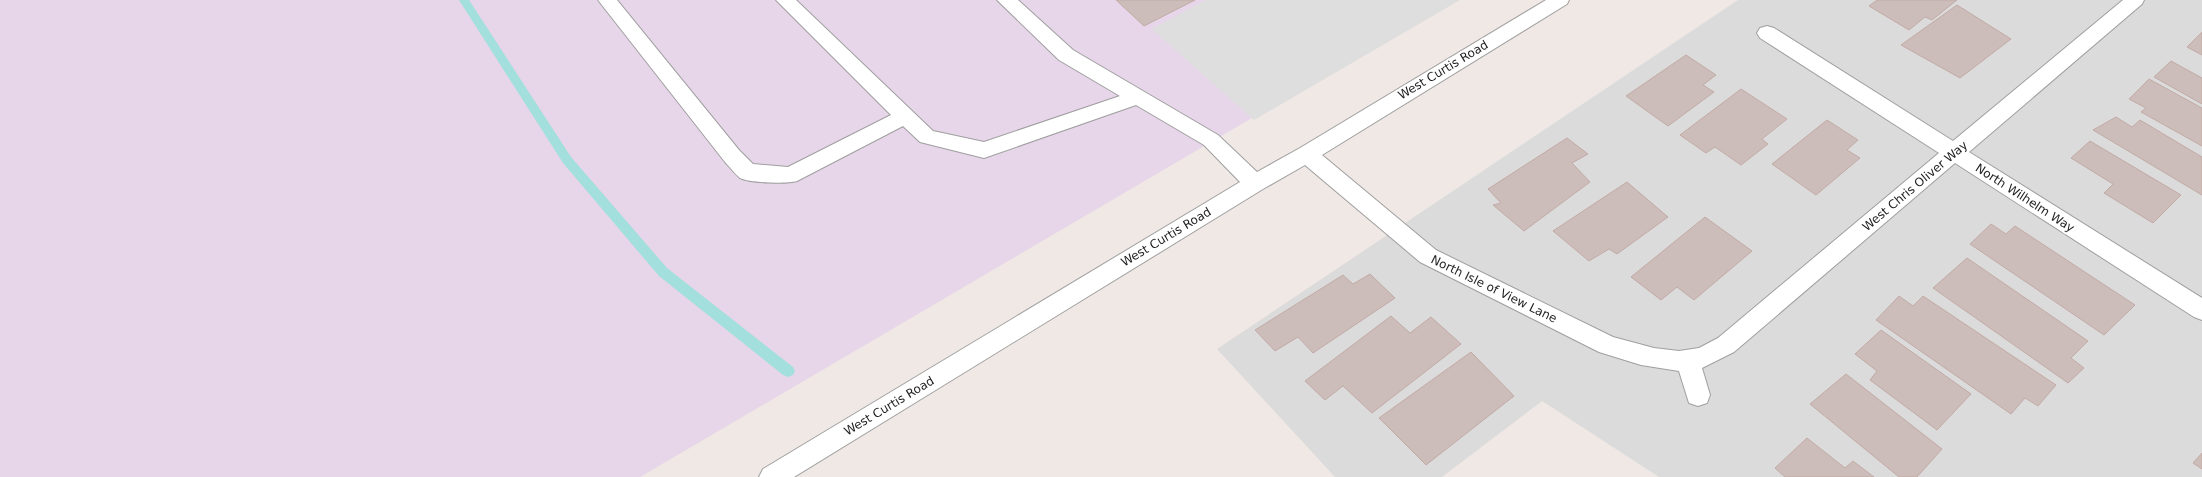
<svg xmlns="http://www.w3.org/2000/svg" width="2202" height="477" font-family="'DejaVu Sans',sans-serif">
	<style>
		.residential { fill: #dcdbdb }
		.industrial { fill: #e7d5e9 }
		.parking { fill: #dedede }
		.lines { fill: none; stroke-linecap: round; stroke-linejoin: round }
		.stream { fill: #a2dfdd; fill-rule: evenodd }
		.building { fill: #ccbdba; stroke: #c2aaa5 }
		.minor-casing { stroke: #9f9f9f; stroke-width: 2 }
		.minor { fill: #fff; fill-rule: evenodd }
		.labels { text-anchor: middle; stroke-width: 4; stroke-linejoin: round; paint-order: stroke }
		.street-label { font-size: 12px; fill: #1e1e1e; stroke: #fff }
	</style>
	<rect width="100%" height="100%" fill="#f0e8e4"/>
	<polygon class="residential" points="1738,0 2202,0 2202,477 1659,477 1542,401 1442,477 1335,477 1217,349"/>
	<polygon class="industrial" points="0,0 1453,0 640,477 0,477"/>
	<polygon class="parking" points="1206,0 1460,0 1254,120 1152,29"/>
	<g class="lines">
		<polygon class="stream" points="459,0 469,0 571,157 667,268 793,367 795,371 793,375 788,377 783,375 659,276 563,163"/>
	</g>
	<g class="building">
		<polygon points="1116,0 1195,0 1144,26"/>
		<polygon points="1877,0 1957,0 1932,20 1925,17 1909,30 1869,6"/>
		<polygon points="1957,5 2011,39 1960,78 1901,45"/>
		<polygon points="2202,32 2202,55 2187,47"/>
		<polygon points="1686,55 1716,75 1703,85 1714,92 1668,126 1626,96"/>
		<polygon points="2171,61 2202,78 2202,104 2154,77"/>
		<polygon points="2149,79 2202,108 2202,146 2141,112 2146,108 2129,99"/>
		<polygon points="1741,89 1787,119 1762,139 1768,144 1741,165 1715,147 1706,153 1680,135"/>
		<polygon points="2116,117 2132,127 2140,120 2202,157 2202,195 2093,130"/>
		<polygon points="1827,120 1858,140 1847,150 1860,158 1816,195 1772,164"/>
		<polygon points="1567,138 1588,154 1572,163 1590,182 1524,231 1493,205 1501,203 1488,189"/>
		<polygon points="2090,141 2181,195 2153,223 2104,193 2113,184 2071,158"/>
		<polygon points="1627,182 1668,217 1617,254 1609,249 1589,261 1553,231"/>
		<polygon points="1705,217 1752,251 1694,300 1677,287 1661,300 1631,277"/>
		<polygon points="1991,224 2006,234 2015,226 2135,305 2104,335 1970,244"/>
		<polygon points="1967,258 2088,341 2071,358 2084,368 2068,383 1933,288"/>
		<polygon points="1370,274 1395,298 1313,353 1298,337 1275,351 1255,330 1343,275 1353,284"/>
		<polygon points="1899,296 1913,306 1923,296 2056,385 2038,406 2025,398 2011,414 1876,320"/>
		<polygon points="1391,316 1410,333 1431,317 1461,344 1372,413 1343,386 1325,400 1305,381"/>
		<polygon points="1881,330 1971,394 1937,430 1870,380 1877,371 1855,354"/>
		<polygon points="1471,352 1514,396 1426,465 1379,418"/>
		<polygon points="1846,374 1942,449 1917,477 1899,477 1810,404"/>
		<polygon points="1807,438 1845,468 1853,461 1874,477 1785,477 1775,468"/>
		<polygon points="2202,453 2202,469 2193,463"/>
	</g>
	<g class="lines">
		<defs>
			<path id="minor" d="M 598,0 L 617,0 L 739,150 L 753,164 L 788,167 L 891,115 L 776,0 L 796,0 L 933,131 L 984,142 L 1120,96 L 1059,60 L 997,0 L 1018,0 L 1073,50 L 1218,135 L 1257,172 L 1300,148 L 1546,0 L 1569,0 L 1567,4 L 1322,155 L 1436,250 L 1613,337 L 1654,348 L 1679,351 L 1699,348 L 1718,338 L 1939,153 L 1760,38 L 1757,33 L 1760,28 L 1767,26 L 1774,28 L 1953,141 L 2123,0 L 2144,0 L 2142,4 L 1969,152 L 2202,298 L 2202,320 L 2194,317 L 1955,163 L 1734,352 L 1702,368 L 1710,395 L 1707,403 L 1698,406 L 1689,403 L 1679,371 L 1641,365 L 1599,352 L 1420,262 L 1305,165 L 1263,189 L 794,477 L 759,477 L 763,469 L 1240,182 L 1204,145 L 1136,105 L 984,158 L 920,142 L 903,126 L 797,181 C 787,184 750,183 740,178 C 735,174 729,166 725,162 Z"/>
		</defs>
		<use href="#minor" class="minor-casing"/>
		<use href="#minor" class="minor"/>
	</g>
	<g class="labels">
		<g class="street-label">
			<text transform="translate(1443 70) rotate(-31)" y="4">West Curtis Road</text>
			<text transform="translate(1915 186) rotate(-40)" y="4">West Chris Oliver Way</text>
			<text transform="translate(2025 198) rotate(33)" y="4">North Wilhelm Way</text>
			<text transform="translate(1166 237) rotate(-31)" y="4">West Curtis Road</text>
			<text transform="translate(1494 289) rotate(26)" y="4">North Isle of View Lane</text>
			<text transform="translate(889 406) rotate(-31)" y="4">West Curtis Road</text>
		</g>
	</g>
</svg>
